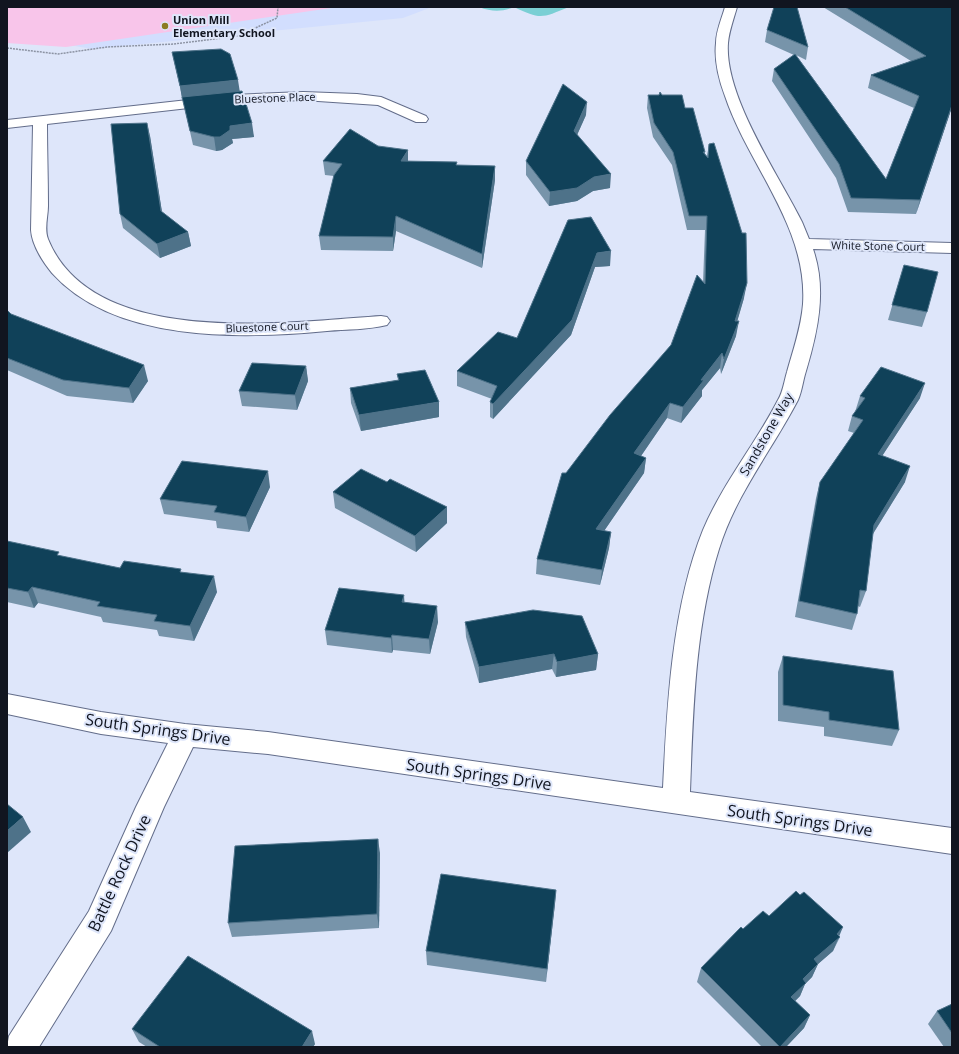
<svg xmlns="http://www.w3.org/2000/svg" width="959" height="1054" font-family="'Open Sans',sans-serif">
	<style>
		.built { fill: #d2defe }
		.green { fill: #f8c5ea }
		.water { fill: #7acfd4 }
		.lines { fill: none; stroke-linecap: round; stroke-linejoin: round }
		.minor-casing { stroke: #636d8a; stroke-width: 2 }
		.path { stroke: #8c93a3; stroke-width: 1.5; stroke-dasharray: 2 1; stroke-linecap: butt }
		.minor { fill: #fff; fill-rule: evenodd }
		.wall { fill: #7794aa }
		.shaded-wall { fill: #4e7289 }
		.building { fill: #104159; stroke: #4e7289 }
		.poi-dot { fill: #8b7c22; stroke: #dee6fa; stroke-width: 1.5 }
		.labels { text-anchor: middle; stroke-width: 4; stroke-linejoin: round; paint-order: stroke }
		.far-poi-label { font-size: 11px; font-weight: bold; fill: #111520; stroke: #dee6fa; text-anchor: start }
		.far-street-label { font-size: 11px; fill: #111520; stroke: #dee6fa }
		.street-label { font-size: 13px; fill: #111520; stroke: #dee6fa }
		.near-street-label { font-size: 16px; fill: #111520; stroke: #dee6fa }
	</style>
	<rect width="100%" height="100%" fill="#dee6fa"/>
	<polygon class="built" points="7,7 432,7 403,18 92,49 7,34"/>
	<polygon class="green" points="7,7 338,7 66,47 7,43"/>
	<path class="water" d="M 479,7 L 569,7 C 542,18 541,20 514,7 C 502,12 492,12 479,7 Z"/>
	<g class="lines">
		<defs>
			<g id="minor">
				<path d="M 725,7 L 737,7 C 734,18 729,31 728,43 C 724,96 778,174 802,222 L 809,239 L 952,243 L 952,253 L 813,249 C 827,289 818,331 806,371 C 803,380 802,391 798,400 C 772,450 736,494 719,549 C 695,626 693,711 690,792 L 952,828 L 952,854 L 268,754 L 193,747 L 164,807 L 111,931 L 39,1047 L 7,1047 L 9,1036 L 89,911 L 136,807 L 168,743 L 101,734 L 7,714 L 7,694 L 101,712 L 185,724 L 268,732 L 663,788 C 667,705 672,607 703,530 C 723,483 755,445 778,400 C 783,392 784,382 787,372 C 793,350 801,328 803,304 C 808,227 748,165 725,96 C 719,80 714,61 716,43 C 716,31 722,18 725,7 Z"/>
				<path d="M 303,92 L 357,94 L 381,97 L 426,116 L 428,119 L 426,122 L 416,122 L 378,105 L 303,100 L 233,103 L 47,124 C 47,151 48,178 48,206 C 48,216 44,229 48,239 C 93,350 287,322 381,316 L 387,317 L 390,321 L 387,325 C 368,330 347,329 327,331 C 242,339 115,343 52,273 C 43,262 32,245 31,230 L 33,125 L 7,128 L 7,120 L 233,95 Z"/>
			</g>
		</defs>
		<use href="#minor" class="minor-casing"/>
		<polyline class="path" points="7,48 58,54 107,47 174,44 238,36 277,18 278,7"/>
		<use href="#minor" class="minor"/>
	</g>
	<g class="wall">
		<polygon points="823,7 952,7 952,107 916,214 848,212 836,178 772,81 774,69 794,55 765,42 767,30 808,47 806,60 796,55 886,179 914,108 868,88 871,75 911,61"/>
		<polygon points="172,52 240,91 254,137 232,139 233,143 222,150 216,151 193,145"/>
		<polygon points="648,95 662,95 685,108 705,152 705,154 707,156 709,144 744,298 737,321 736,336 721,374 720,368 702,390 702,396 681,423 667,418 641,456 646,458 644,473 604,531 611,532 609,548 600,585 536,574 537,559 566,473 671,345 703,282 705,230 687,230 672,165 653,137 647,108"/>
		<polygon points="586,115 577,135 610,188 593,191 577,201 549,206 526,175 526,161"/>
		<polygon points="150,136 162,212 188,232 191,246 160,258 123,228 120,214"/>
		<polygon points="378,146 408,161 457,165 495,166 495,180 482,268 396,231 393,251 321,250 319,236 334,176 325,175 323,161"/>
		<polygon points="568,220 610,266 595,267 571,335 493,419 490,417 490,402 492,399 457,386 457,371 517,338"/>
		<polygon points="904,265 927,312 922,327 888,320"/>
		<polygon points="7,310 11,314 148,381 133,403 67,396 7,370"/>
		<polygon points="306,366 308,381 297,410 242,406 239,391"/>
		<polygon points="397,374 439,417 361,431 351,403 350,388 398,380"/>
		<polygon points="860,396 920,398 882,456 905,482 873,534 866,591 860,607 858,606 857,614 852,630 795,617 816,498 820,482 854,433 848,431 852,416 855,412"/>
		<polygon points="387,482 447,507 447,523 416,552 335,508 333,492"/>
		<polygon points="270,487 249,532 217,528 216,521 164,514 160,499"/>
		<polygon points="7,541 60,556 120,568 182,572 217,592 194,641 159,636 157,630 103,622 101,617 38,603 34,608 7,602"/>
		<polygon points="404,602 438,622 430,654 393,650 392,653 327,645 325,630"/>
		<polygon points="465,622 598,654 596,670 556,677 552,669 479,683 466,637"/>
		<polygon points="783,656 899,730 892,746 824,736 824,727 778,721 778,672"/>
		<polygon points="380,853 379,928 232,937 228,923"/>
		<polygon points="556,890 546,982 427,965 426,951"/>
		<polygon points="769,916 840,937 833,951 818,964 812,977 805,984 800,996 795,1001 810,1015 804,1028 786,1047 762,1047 697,982 701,968 743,929"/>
		<polygon points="952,1004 952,1047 944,1047 928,1024 937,1011"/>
		<polygon points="132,1029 315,1044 313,1047 147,1047 139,1042"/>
	</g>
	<g class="shaded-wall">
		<polygon points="238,80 240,93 182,99 180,86"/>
		<polygon points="587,102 586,115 573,144 574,131"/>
		<polygon points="952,105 952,107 916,214 920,200"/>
		<polygon points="147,123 150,136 164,225 161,211"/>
		<polygon points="252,123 254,137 232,139 233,143 222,150 216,151 214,137 230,126"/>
		<polygon points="408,150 408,164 401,161"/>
		<polygon points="495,166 495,180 482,268 482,254"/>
		<polygon points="611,174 610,188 593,191 577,201 549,206 550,192 594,177"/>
		<polygon points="396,216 396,231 393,251 393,237"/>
		<polygon points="188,232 191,246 160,258 157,244"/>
		<polygon points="611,251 610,266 595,267 571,335 493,419 493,404 597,253"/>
		<polygon points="747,283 744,298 733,336 735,321"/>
		<polygon points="739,321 736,336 721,374 724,359"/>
		<polygon points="722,353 720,368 702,390 702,396 681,423 683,407 701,380"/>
		<polygon points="144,365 148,381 133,403 129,388"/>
		<polygon points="306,366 308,381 297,410 295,395"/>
		<polygon points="925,383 920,398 873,470 878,454"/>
		<polygon points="439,402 439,417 361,431 359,415"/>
		<polygon points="670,403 667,418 632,469 634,453"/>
		<polygon points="646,458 644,473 595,544 596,529"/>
		<polygon points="910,466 905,482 869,540 874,525"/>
		<polygon points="268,471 270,487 249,532 246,517"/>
		<polygon points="447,507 447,523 416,552 415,536"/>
		<polygon points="611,532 609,548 600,585 602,570"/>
		<polygon points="214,576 217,592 194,641 190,626"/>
		<polygon points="32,587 38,603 34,608 28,592"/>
		<polygon points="404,595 405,611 402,602"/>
		<polygon points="437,606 438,622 430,654 429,639"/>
		<polygon points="392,635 393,650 392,653 391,638"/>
		<polygon points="554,654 552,669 479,683 479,667"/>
		<polygon points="598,654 596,670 556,677 557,662"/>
		<polygon points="23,817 31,832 7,853 7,831"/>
		<polygon points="378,839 380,853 379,928 377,914"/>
		<polygon points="556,890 555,904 546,982 547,969"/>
		<polygon points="843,927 833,951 818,964 812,977 805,984 800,996 785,1011 791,997 814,959"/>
		<polygon points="810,1015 804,1028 786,1047 780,1047"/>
		<polygon points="312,1031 315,1044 313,1047 302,1047"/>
	</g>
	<g class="building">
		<polygon points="774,7 797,7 808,47 767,30"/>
		<polygon points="845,7 952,7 952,105 920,200 851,198 839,164 774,69 795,54 886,179 919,96 871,75 926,56"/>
		<polygon points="221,49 230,54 238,80 180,86 172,52"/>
		<polygon points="563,84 587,102 574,131 611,174 594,177 577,188 550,192 526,161"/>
		<polygon points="242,91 252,123 230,126 230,130 220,137 214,137 190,131 182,97"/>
		<polygon points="660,92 662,95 682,95 685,108 693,108 705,152 703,152 708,158 709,144 714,143 742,233 746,233 747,283 735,321 739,321 724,359 722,353 701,380 704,380 683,407 670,403 634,453 646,458 596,529 611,532 602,570 537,559 562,473 566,473 610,415 671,345 697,275 705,284 707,216 689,216 673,152 654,123 648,95 659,95"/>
		<polygon points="147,123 161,211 188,232 157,244 120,214 111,124"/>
		<polygon points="350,129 378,146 408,150 401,161 457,162 456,165 495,166 482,254 396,216 393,237 319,236 334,175 342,164 323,161"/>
		<polygon points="591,217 611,251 597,253 572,320 493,404 490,402 497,386 457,371 498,332 517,338 568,220"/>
		<polygon points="904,265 938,272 927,312 892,305"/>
		<polygon points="7,310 11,314 144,365 129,388 63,380 7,358"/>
		<polygon points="252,363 306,366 295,395 239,391"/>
		<polygon points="881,367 925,383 878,454 910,466 874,525 866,591 860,590 857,614 799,601 820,482 863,420 852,416 865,398 860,396"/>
		<polygon points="425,370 439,402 359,415 350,388 399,380 397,374"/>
		<polygon points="182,461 268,471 246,517 214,512 217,506 160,499"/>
		<polygon points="361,469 387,482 390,479 447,507 415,536 333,492"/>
		<polygon points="7,541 59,552 57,555 120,568 124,561 181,569 180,572 214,576 190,626 154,621 157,615 97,606 100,602 32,587 28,592 7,588"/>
		<polygon points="339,588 404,595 402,602 437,606 429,639 392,635 391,638 325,630"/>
		<polygon points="533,610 582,616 598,654 557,662 554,654 479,667 465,622"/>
		<polygon points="783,656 893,671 899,730 829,720 829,712 783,705"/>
		<polygon points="7,804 23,817 7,831"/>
		<polygon points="378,839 377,914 228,923 235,846"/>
		<polygon points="441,874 556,890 547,969 426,951"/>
		<polygon points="796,891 800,895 804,892 843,927 837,934 840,937 814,959 818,964 803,979 806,983 791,997 810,1015 780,1047 701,968 741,927 743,929 763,911 769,916"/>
		<polygon points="188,956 312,1031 302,1047 160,1047 132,1029"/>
		<polygon points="952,1004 952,1033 937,1011"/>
	</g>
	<circle class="poi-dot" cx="165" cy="26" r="4"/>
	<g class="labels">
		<g class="far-poi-label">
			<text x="173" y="24">Union Mill<tspan x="173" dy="13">Elementary School</tspan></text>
		</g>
		<g class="far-street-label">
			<text transform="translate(275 98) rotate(-2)" y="4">Bluestone Place</text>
			<text transform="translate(878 246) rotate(1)" y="4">White Stone Court</text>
			<text transform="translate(267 327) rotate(-2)" y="4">Bluestone Court</text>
		</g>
		<g class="street-label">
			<text transform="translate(766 434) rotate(-60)" y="5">Sandstone Way</text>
		</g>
		<g class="near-street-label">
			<text transform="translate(158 729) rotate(8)" y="6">South Springs Drive</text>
			<text transform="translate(479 774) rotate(8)" y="6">South Springs Drive</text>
			<text transform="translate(800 820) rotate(8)" y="6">South Springs Drive</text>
			<text transform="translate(119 873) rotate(-65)" y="6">Battle Rock Drive</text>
		</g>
	</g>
	<rect width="959" height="1054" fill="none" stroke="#111520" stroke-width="16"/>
</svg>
